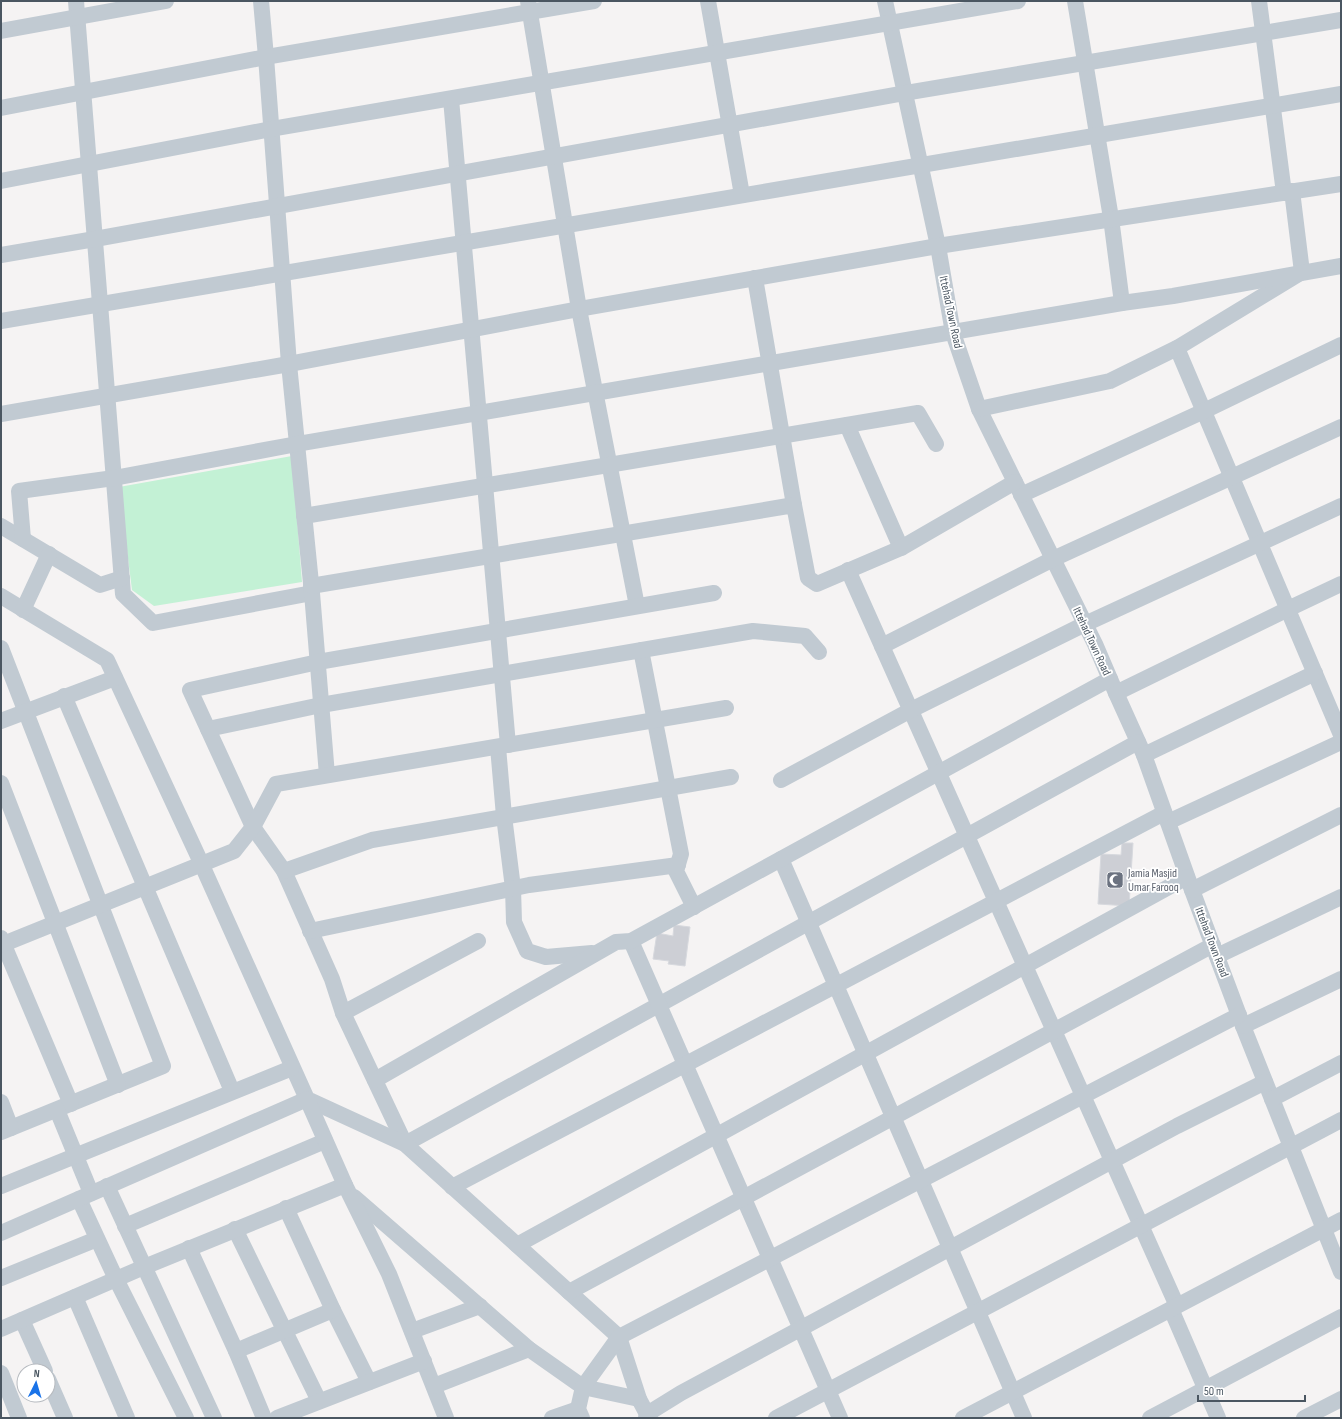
<svg xmlns="http://www.w3.org/2000/svg" width="1342" height="1419" font-family="'Sofia Sans Condensed',sans-serif">
	<style>
		.green { fill: #c3f1d5 }
		.building { fill: #cdcfd5; stroke: #d7d9de }
		.lines { fill: none; stroke-linecap: round; stroke-linejoin: round }
		.minor { stroke: #c1cad2; stroke-width: 16 }
		.labels { text-anchor: middle; stroke-width: 3.5; stroke-linejoin: round; paint-order: stroke }
		.street-label { font-size: 12px; fill: #4a5661; stroke: #fff }
		.worship-label { font-size: 12px; fill: #5b616d; stroke: #fff; text-anchor: start }
	</style>
	<rect width="100%" height="100%" fill="#f5f3f3"/>
	<polygon class="green" points="292,456 302,582 154,606 132,590 119,487"/>
	<g class="building">
		<polygon points="1122,843 1133,843 1129,906 1098,904 1101,854 1121,855"/>
		<polygon points="674,925 690,927 685,966 668,964 669,961 653,959 657,933 673,936"/>
	</g>
	<g class="lines">
		<g class="minor">
			<polyline points="76,1 123,594 153,623 312,593"/>
			<polyline points="261,1 266,57 289,364 312,593 327,775"/>
			<polyline points="528,1 579,309 637,606"/>
			<polyline points="708,1 742,195"/>
			<polyline points="885,1 938,246 953,333 979,409 1095,644 1116,693 1144,755 1192,890 1243,1026 1341,1272"/>
			<polyline points="1075,1 1111,218 1122,303"/>
			<polyline points="1259,1 1284,193"/>
			<polyline points="1,31 166,1"/>
			<polyline points="451,99 508,745"/>
			<polyline points="1,108 266,57 594,1"/>
			<polyline points="1,181 271,129 1018,1"/>
			<polyline points="1,255 95,239 905,93 1341,20"/>
			<polyline points="755,278 794,505"/>
			<polyline points="1,321 1341,94"/>
			<polyline points="1177,348 1341,735"/>
			<polyline points="979,409 1110,381 1177,348 1302,272 1292,191"/>
			<polyline points="1,414 289,364 579,309 938,246 1341,184"/>
			<polyline points="847,425 901,548"/>
			<polyline points="1021,495 1204,411 1341,345"/>
			<path d="M 304,516 C 508,481 713,448 918,413 L 936,444"/>
			<polyline points="1,526 100,585 122,578"/>
			<polyline points="23,539 19,491 114,478 297,444 1122,303 1173,296 1341,266"/>
			<polyline points="848,570 1177,1306"/>
			<polyline points="311,586 794,505 808,578 817,584 901,548 1015,482"/>
			<polyline points="714,593 318,662 190,690 253,827 284,871 332,979 343,1013 405,1144 1138,742"/>
			<polyline points="1,596 107,660 197,854 307,1099 405,1144 619,1337 639,1399 647,1414 650,1418"/>
			<polyline points="23,610 49,554"/>
			<polyline points="882,646 1053,559 1341,427"/>
			<polyline points="1,648 163,1066 1,1132"/>
			<polyline points="641,650 681,854 676,871 694,907"/>
			<polyline points="1116,693 1288,609 1341,584"/>
			<polyline points="64,696 232,1091"/>
			<polyline points="1,721 115,678"/>
			<polyline points="208,729 321,705 753,631 805,636 819,652"/>
			<polyline points="498,747 504,816 513,888 514,922 527,951 546,957 592,953"/>
			<polyline points="1144,755 1315,673"/>
			<polyline points="781,780 911,710 1085,624 1341,506"/>
			<polyline points="1,783 118,1085"/>
			<polyline points="1168,822 1341,742"/>
			<polyline points="781,859 1024,1418"/>
			<polyline points="284,871 372,840 731,777"/>
			<polyline points="1192,890 1341,815"/>
			<polyline points="310,931 529,885 678,865"/>
			<polyline points="1,938 71,1104"/>
			<polyline points="631,941 840,1418"/>
			<polyline points="1,945 234,851 253,827 276,784 726,708"/>
			<polyline points="1217,956 1341,897"/>
			<polyline points="343,1013 478,941"/>
			<polyline points="1243,1026 1341,979"/>
			<polyline points="375,1080 616,942 631,941 1110,679"/>
			<polyline points="1272,1099 1341,1063"/>
			<polyline points="1,1102 11,1128"/>
			<polyline points="57,1110 91,1193"/>
			<polyline points="1,1186 292,1068"/>
			<polyline points="107,1186 214,1418"/>
			<polyline points="452,1187 1164,813"/>
			<polyline points="354,1197 529,1349 583,1387 639,1399"/>
			<polyline points="79,1199 116,1279 186,1418"/>
			<polyline points="286,1208 333,1310 369,1382"/>
			<polyline points="125,1226 325,1141"/>
			<polyline points="235,1229 319,1401"/>
			<polyline points="1,1233 307,1099 345,1185 389,1274 446,1418"/>
			<polyline points="517,1245 1187,877"/>
			<polyline points="189,1248 236,1351 264,1418"/>
			<polyline points="1,1278 97,1239"/>
			<polyline points="569,1292 1213,945"/>
			<polyline points="75,1297 127,1418"/>
			<polyline points="1171,1309 1218,1418"/>
			<polyline points="22,1320 45,1371"/>
			<polyline points="1,1329 144,1267 345,1185"/>
			<polyline points="412,1331 480,1306"/>
			<polyline points="236,1351 333,1310"/>
			<polyline points="1,1373 19,1418"/>
			<polyline points="48,1379 65,1418"/>
			<polyline points="434,1386 529,1349"/>
			<polyline points="277,1418 424,1361"/>
			<polyline points="552,1418 578,1409"/>
			<polyline points="582,1418 578,1409 583,1387 619,1337 1239,1015"/>
			<polyline points="646,1418 647,1414 681,1393 1177,1126 1265,1082"/>
			<polyline points="776,1418 1341,1120"/>
			<polyline points="963,1418 1341,1220"/>
			<polyline points="1150,1418 1341,1317"/>
			<polyline points="1304,1418 1341,1399"/>
		</g>
	</g>
	<defs>
		<symbol id="mosque-square" viewBox="-11 -11 22 22"><rect x="-9" y="-9" width="18" height="18" rx="4" fill="#6b7280" stroke="#fff"/><path d="M3.5-4.9A6 6 0 1 0 3.5 4.9A5 5 0 1 1 3.5-4.9Z" fill="#fff"/></symbol>
	</defs>
	<g fill-rule="evenodd">
		<use href="#mosque-square" x="1105" y="870" width="20" height="20"/>
	</g>
	<g class="labels">
		<g class="street-label">
			<text transform="translate(951 312) rotate(78)" y="4">Ittehad Town Road</text>
			<text transform="translate(1092 641) rotate(65)" y="4">Ittehad Town Road</text>
			<text transform="translate(1212 942) rotate(69)" y="4">Ittehad Town Road</text>
		</g>
		<g class="worship-label">
			<text x="1128" y="877">Jamia Masjid<tspan x="1128" dy="14">Umar Farooq</tspan></text>
		</g>
	</g>
	<rect width="1342" height="1419" fill="none" stroke="#4a5661" stroke-width="4"/>
	<g transform="translate(36 1383) rotate(5)"><circle r="19" fill="#ffffff" stroke="#b7bbc0"/>
	<path d="M0-3L7 15L0 10L-7 15Z" fill="#1a73e8"/>
	<text y="-6" font-size="11" font-weight="bold" text-anchor="middle" fill="#4a5661">N</text>
	</g>
	<path d="M1198 1395v6h107v-6" fill="none" stroke="#4a5661" stroke-width="2"/>
	<text x="1204" y="1395" font-size="12" fill="#4a5661" stroke="#ffffff" stroke-width="3" paint-order="stroke">50 m</text>
</svg>
